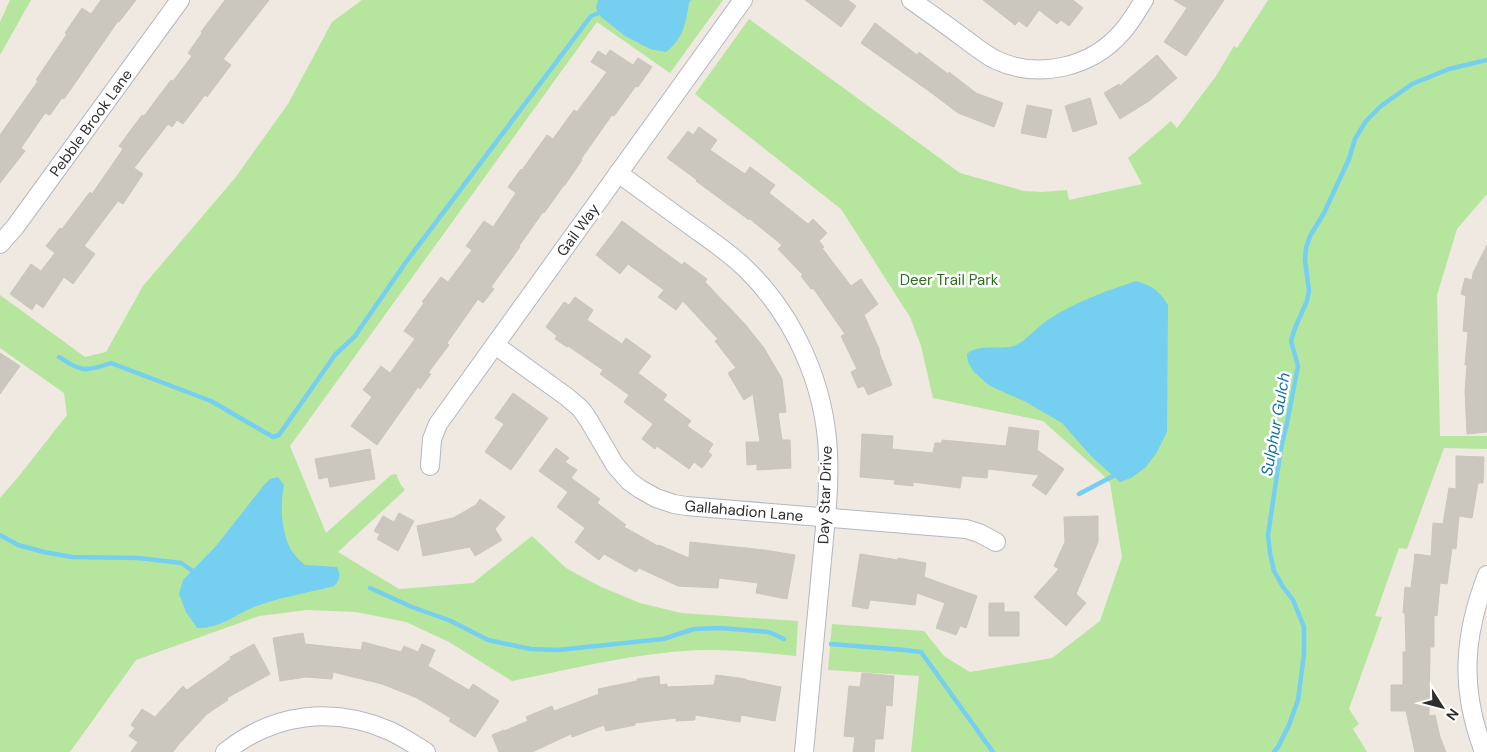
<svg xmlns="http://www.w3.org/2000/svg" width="1487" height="752" font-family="'DM Sans',sans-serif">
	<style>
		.green { fill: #b6e59e }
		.water { fill: #75cff0 }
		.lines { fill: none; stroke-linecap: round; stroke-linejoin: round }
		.stream { stroke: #75cff0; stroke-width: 4.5 }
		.building { fill: #cbc7bf; stroke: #cbc5ba }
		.minor-casing { stroke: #b4b7c1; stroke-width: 20 }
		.minor { stroke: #fff; stroke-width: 18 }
		.labels { text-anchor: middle; stroke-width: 5; stroke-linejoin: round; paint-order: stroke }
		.street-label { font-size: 15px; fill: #2e2e2e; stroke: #fff }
		.park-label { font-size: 15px; fill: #2c6e1b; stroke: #fff }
		.water-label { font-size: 16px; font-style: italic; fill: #0d6fa3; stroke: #fff }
	</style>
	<rect width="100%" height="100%" fill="#efe9e1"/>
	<g class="green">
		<polygon points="10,0 31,0 0,55 0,22"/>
		<path d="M 362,0 L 723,0 L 670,73 L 597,22 L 290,446 L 326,533 L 391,475 L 396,474 L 401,485 L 405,490 L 338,552 L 399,589 L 473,583 L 532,536 L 566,568 L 599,586 L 640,603 L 681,613 L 798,621 L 796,656 C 767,653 738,650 708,650 C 642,651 577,668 512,681 L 449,642 L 406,622 L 356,612 L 307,610 L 259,616 L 136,660 L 70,752 L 0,752 L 0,498 L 19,476 L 67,415 L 64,393 L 0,348 L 0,295 L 85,357 L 106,352 L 143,286 L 235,178 L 288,104 L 332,22 Z"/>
		<polygon points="1268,0 1487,0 1487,194 1457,229 1437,295 1440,436 1487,436 1487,449 1444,448 1407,549 1399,548 1375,616 1382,617 1349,709 1359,724 1353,729 1367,752 911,752 919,676 828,670 832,624 924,631 944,656 970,672 1052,658 1100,621 1122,557 1110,483 1102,474 1043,421 933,398 921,346 910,317 841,209 695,94 749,19 960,173 1024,191 1042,192 1067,190 1069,200 1142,184 1128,158 1171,121 1177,128 1216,76 1234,46 1237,48"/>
	</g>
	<g class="water">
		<path d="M 598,0 L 691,0 L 689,3 C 686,23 683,39 666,52 L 650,49 L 625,36 L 601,17 L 596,8 Z"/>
		<path d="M 1136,281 C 1152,286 1159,290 1168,305 L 1167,432 L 1157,452 L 1146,467 L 1131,478 L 1120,482 L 1091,456 L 1062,423 L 1026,402 L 990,386 L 974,372 L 968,362 L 967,354 C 979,342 1006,352 1018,344 C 1030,337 1039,325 1051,318 C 1077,301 1107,291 1136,281 Z"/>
		<path d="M 278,477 L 284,485 C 280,506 281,531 291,550 C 295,556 300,561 305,565 L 337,567 C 341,575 340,580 334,586 C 308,593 280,597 254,607 C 235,615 219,629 197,628 L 186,612 L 179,594 L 183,580 L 216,546 L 264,485 L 270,479 Z"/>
	</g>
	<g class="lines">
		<g class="stream">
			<path d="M 59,357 C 81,372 86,372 111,363 L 211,401 L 273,437 L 279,435 L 335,355 L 355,336 L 406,262 L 591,16 L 604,11"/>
			<polyline points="1079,494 1117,474"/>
			<polyline points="0,535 18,545 44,552 72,557 139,558 181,563 196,573"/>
			<polyline points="370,588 412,607 451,621 488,640 531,649 558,650 663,639 694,629 720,628 769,632 784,639"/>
			<polyline points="831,644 905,650 921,652 993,752"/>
			<polyline points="1274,752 1278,747 1289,725 1298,700 1304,654 1304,627 1293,600 1283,587 1274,571 1270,553 1268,535 1281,448 1287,423 1298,366 1291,341 1295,328 1307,301 1309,291 1305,260 1306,248 1310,236 1324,213 1349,159 1355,139 1366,121 1381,106 1412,84 1449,69 1487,60"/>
		</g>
	</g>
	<g class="building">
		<polygon points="101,0 136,0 119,22 118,21 64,99 62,98 50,115 45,113 21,148 25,151 0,183 0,135 38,81 36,80 67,34 65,33 82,8 91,14"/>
		<polygon points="225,0 269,0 223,59 231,65 207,97 205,95 183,124 177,120 172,127 168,124 134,168 143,174 123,204 118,201 84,246 95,254 73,284 64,277 43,308 36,303 32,310 10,294 31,264 41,271 55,253 46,246 60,228 62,229 90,192 92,194 123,149 119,146 142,115 144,116 171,80 173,81 192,56 188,53 202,33 201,32"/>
		<polygon points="805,0 848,0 856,6 841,27"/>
		<polygon points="983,0 1073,0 1083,8 1069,26 1061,20 1057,24 1039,10 1027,27 1019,21 1015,25"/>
		<polygon points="1174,0 1224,0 1186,56 1164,42 1187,8"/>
		<polygon points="875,23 917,55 919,52 948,74 949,72 976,93 1003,103 994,127 958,113 933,94 861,43"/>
		<polygon points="610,50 633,65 638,58 652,67 638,87 636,86 614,116 612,115 581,159 582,160 565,185 564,185 544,213 543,212 519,246 520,247 491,287 494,289 483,303 478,299 447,343 449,345 428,373 431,374 420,389 418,387 377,445 351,426 372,397 363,390 381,366 390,373 415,339 404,331 424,303 422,302 441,277 448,282 472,250 466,246 484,221 493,227 516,193 508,187 521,169 522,170 547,135 553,139 574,110 577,112 607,72 591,62 598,51 606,56"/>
		<polygon points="1157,55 1177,78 1149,101 1120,119 1104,93 1119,84 1120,86"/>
		<polygon points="1090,98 1097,124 1073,132 1065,106"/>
		<polygon points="1027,105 1052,110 1046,138 1021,133"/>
		<polygon points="699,127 717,140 710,150 745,174 750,167 775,185 769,193 808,224 813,219 827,233 819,241 824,247 822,248 851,286 861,279 878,304 864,315 880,351 879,352 892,385 868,395 864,386 858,388 851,372 857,369 841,336 845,334 813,288 811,289 801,276 803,275 778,249 782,245 750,219 749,220 696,181 697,180 667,158 688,131 693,135"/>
		<polygon points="622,221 682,265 684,262 707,279 705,282 745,324 764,348 782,379 786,412 778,413 782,440 790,440 791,468 757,470 757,464 747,465 746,442 760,442 753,394 744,400 728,373 736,368 715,341 718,339 683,301 676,310 658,297 664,290 628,264 620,274 596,255"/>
		<polygon points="1487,245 1487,432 1467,434 1465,391 1467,365 1465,365 1468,332 1463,331 1466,296 1461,294 1465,278 1472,280 1473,273"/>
		<polygon points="575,297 593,310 587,320 622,344 626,338 651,356 638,373 667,395 663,400 691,421 687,426 713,444 708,452 712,455 702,468 694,462 689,469 657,446 655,449 642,439 653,424 624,402 629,395 600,374 603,370 568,346 567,347 555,339 557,336 546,327 564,302 569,305"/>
		<polygon points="0,353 20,366 0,394"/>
		<polygon points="513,393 548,418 511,470 485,452 504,424 495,418"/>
		<polygon points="1009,427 1039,431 1037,450 1064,469 1046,495 1032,485 1039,475 988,469 987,478 962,476 960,488 913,482 913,486 894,484 895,480 860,477 862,434 893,436 892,449 933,453 935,443 942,443 942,440 1006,446"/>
		<polygon points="556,448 569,458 565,462 577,470 571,478 600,499 597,503 626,525 624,527 658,546 659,545 689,558 690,542 764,550 795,555 787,599 756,593 758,583 719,578 718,588 678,586 639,568 636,572 604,554 599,560 575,542 585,528 557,507 568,492 539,471"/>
		<polygon points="370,449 375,479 330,487 328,477 319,479 315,459"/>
		<polygon points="1456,456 1484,457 1483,483 1478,483 1472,518 1459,516 1456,549 1452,548 1447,584 1440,583 1437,616 1434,615 1434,647 1430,647 1429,716 1435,715 1440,737 1446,752 1415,752 1406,711 1391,711 1391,685 1403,685 1403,652 1406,652 1405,613 1403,613 1405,587 1411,588 1415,554 1431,556 1433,523 1443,524 1449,488 1456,489"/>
		<polygon points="480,499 505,517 495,529 502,540 475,556 470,547 423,556 417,526 453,518 476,505"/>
		<polygon points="399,513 414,521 398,551 377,539 380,534 374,531 383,516 394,522"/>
		<polygon points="1098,516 1098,542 1076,594 1086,603 1066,626 1034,597 1059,569 1054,566 1065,542 1064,517"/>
		<polygon points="860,554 898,560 898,558 926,563 924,577 977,596 966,628 960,626 956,635 936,628 945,603 917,593 915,605 870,600 868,609 852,606"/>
		<polygon points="989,603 1004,603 1004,612 1019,612 1019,636 989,636"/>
		<polygon points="303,633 305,644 361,650 363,642 401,652 404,646 418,652 422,644 435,650 428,666 469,690 473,684 499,701 475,737 449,721 451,718 417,698 382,684 333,672 332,679 306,677 280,681 273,638"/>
		<polygon points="254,644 270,674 227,698 228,700 207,714 179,744 173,752 131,752 138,742 129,736 135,728 131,725 142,709 155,717 183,686 187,690 231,659 230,657"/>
		<polygon points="862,673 894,676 892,706 886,705 883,739 875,739 874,752 853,752 855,737 844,736 849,686 860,687"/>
		<polygon points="716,675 746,679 746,680 781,687 775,721 741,715 740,722 695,715 695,720 676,721 676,718 635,723 635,725 606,731 604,725 572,737 571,734 532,752 499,752 492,735 504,730 504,731 528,721 526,717 552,706 554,711 599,694 598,689 637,681 637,679 659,676 660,685 667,684 667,687 714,685"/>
	</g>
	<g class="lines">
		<defs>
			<g id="minor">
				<path d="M 911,0 C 928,12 945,24 961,36 C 972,44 984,54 996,60 C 1039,80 1092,67 1122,32 C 1131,22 1137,11 1144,0"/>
				<path d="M 618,173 C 644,192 670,211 695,229 C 713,242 731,254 746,269 C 795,317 825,385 828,453 C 829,474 828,496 826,517 L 804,752"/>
				<polyline points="0,244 15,227 180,0"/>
				<polyline points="495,345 567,397 581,409 588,419 615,465 629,481 640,489 656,498 674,504 686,506 966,529 979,533 996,542"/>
				<polyline points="430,466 432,439 438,424 743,0"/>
				<path d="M 225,752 C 274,713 333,706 390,731 C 403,737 415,745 426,752"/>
				<path d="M 1484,752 C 1460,689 1463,637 1487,575"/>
			</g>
		</defs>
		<use href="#minor" class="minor-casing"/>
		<use href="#minor" class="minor"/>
	</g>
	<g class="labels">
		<g class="street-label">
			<text transform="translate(91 123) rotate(-54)" y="5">Pebble Brook Lane</text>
			<text transform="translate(578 230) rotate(-54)" y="5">Gail Way</text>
			<text transform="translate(825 495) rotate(-88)" y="5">Day Star Drive</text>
			<text transform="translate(744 511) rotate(5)" y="5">Gallahadion Lane</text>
		</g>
		<g class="park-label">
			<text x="949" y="285">Deer Trail Park</text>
		</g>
		<g class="water-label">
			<text transform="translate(1275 424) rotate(-80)" y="6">Sulphur Gulch</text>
		</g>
	</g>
	<g transform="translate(1442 707) rotate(126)" stroke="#ffffff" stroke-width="4" paint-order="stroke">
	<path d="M0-4L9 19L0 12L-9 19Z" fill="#2e2e2e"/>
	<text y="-8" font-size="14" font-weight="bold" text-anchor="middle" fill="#2e2e2e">N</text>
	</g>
</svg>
